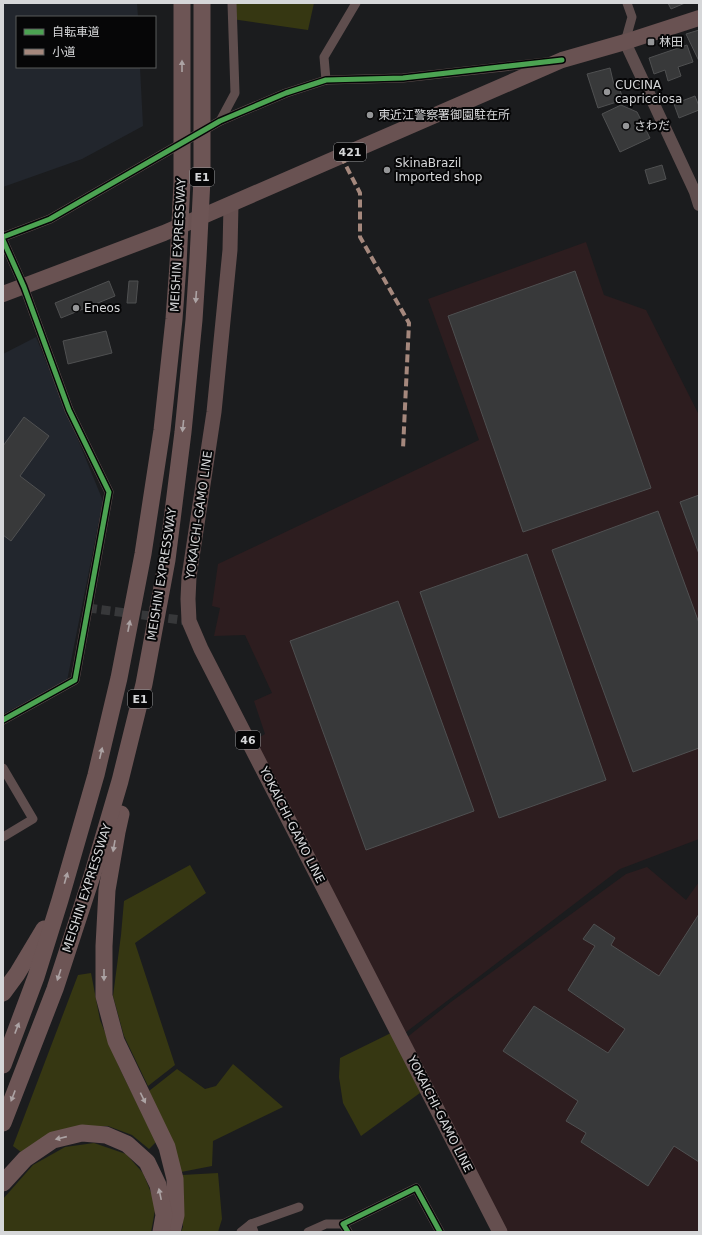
<svg xmlns="http://www.w3.org/2000/svg" width="702" height="1235" font-family="'DejaVu Sans','Noto Sans JP',sans-serif">
	<style>
		.industrial { fill: #2d1d1f }
		.built { fill: #22262d }
		.green { fill: #363712 }
		.building { fill: #38393a; stroke: #4f5051 }
		.lines { fill: none; stroke-linecap: round; stroke-linejoin: round }
		.minor-tunnel { stroke: #37383a; stroke-width: 9; stroke-dasharray: 9 4.5; stroke-linecap: butt }
		.minor { stroke: #5f4e4e; stroke-width: 9 }
		.tertiary { stroke: #5f4e4e; stroke-width: 12 }
		.primary { stroke: #654f4f; stroke-width: 15 }
		.trunk { stroke: #695252; stroke-width: 16 }
		.motorway { stroke: #6d5555; stroke-width: 17 }
		.quiet { stroke: #a5887d; stroke-width: 4; stroke-dasharray: 8 4; stroke-linecap: butt }
		.cycleway-casing { stroke: #060607; stroke-width: 8 }
		.cycleway { stroke: #4ca352; stroke-width: 5 }
		.oneway { fill: #aca3a4 }
		.poi-dot { fill: #959698; stroke: #060607; stroke-width: 1.5 }
		.labels { text-anchor: middle; stroke-width: 4; stroke-linejoin: round; paint-order: stroke }
		.shield { fill: #060607; stroke: #98989a; stroke-width: 1 }
		.shield-label { font-size: 11px; font-weight: bold; fill: #d6d7d9 }
		.poi-label { font-size: 12px; fill: #d6d7d9; stroke: #060607; text-anchor: start }
		.street-label { font-size: 12px; fill: #d6d7d9; stroke: #060607 }
	</style>
	<rect width="100%" height="100%" fill="#1b1c1e"/>
	<g class="industrial">
		<polygon points="586,242 604,295 646,310 699,415 699,839 620,869 401,1036 248,744 265,734 254,701 272,693 245,635 214,636 220,608 212,606 218,564 479,440 428,299"/>
		<polygon points="647,867 686,900 699,882 699,1232 505,1232 405,1039 451,1002 626,874"/>
	</g>
	<g class="built">
		<polygon points="3,3 137,3 138,17 17,17 17,67 140,67 143,126 82,159 3,187"/>
		<polygon points="36,337 103,501 67,681 3,714 3,354"/>
	</g>
	<g class="green">
		<polygon points="232,3 314,3 308,30 232,19"/>
		<polygon points="190,865 206,893 135,943 175,1065 148,1086 124,1036 113,996 121,935 124,901"/>
		<polygon points="91,973 100,1020 119,1067 156,1142 149,1149 132,1135 108,1126 81,1126 21,1152 13,1146 78,975"/>
		<polygon points="393,1032 424,1090 361,1136 343,1103 339,1077 340,1058"/>
		<polygon points="233,1064 283,1107 213,1141 212,1166 181,1172 149,1091 177,1069 205,1089 216,1086"/>
		<polygon points="94,1143 126,1154 143,1173 156,1205 151,1232 3,1232 3,1199 33,1165 65,1147"/>
		<polygon points="218,1173 222,1219 218,1232 181,1232 183,1227 182,1175"/>
	</g>
	<g class="building">
		<polygon points="668,3 685,3 671,9"/>
		<polygon points="699,30 699,61 686,34"/>
		<polygon points="687,45 693,62 678,67 681,76 668,81 665,70 654,74 649,58"/>
		<polygon points="610,68 614,85 618,83 623,100 598,108 587,74"/>
		<polygon points="695,96 699,106 699,110 679,118 674,104"/>
		<polygon points="621,105 637,112 650,138 620,152 602,114"/>
		<polygon points="662,165 666,179 649,184 645,170"/>
		<polygon points="575,271 651,488 523,532 448,316"/>
		<polygon points="109,281 115,296 61,318 55,303"/>
		<polygon points="129,281 138,281 136,303 127,303"/>
		<polygon points="106,331 112,353 68,364 63,341"/>
		<polygon points="24,417 49,436 20,476 45,495 11,541 3,535 3,446"/>
		<polygon points="699,495 699,554 680,502"/>
		<polygon points="658,511 699,623 699,748 633,772 552,550"/>
		<polygon points="527,554 606,780 499,818 420,592"/>
		<polygon points="398,601 474,811 366,850 290,641"/>
		<polygon points="699,914 699,1162 674,1146 648,1186 581,1142 586,1133 566,1121 578,1101 503,1051 534,1006 608,1053 625,1029 568,990 595,946 583,939 594,924 615,938 611,945 659,976"/>
	</g>
	<g class="lines">
		<polyline class="minor-tunnel" points="88,608 189,621"/>
		<g class="minor">
			<polyline points="625,42 632,17 627,3"/>
			<polyline points="326,80 324,57 356,3"/>
			<polyline points="220,121 235,93 232,3"/>
			<polyline points="3,237 50,219 220,121 286,93 326,80 403,78 547,62"/>
			<polyline points="3,240 24,287 69,410 109,492 75,680 3,720"/>
			<polyline points="3,768 33,819 3,837"/>
			<polyline points="251,1224 299,1207"/>
			<polyline points="241,1232 251,1224 254,1232"/>
			<polyline points="308,1232 326,1224 343,1224"/>
			<polyline points="348,1232 343,1224 416,1188 440,1232"/>
		</g>
		<polyline class="tertiary" points="625,42 695,192 699,205"/>
		<polyline class="primary" points="231,204 230,250 214,412 189,577 188,599 189,621 201,649 500,1232"/>
		<polyline class="trunk" points="3,294 164,233 562,60 625,42 699,18"/>
		<g class="motorway">
			<polyline points="121,814 117,832 107,890 104,946 104,996 116,1041 167,1147 175,1179 176,1215 172,1232"/>
			<polyline points="3,993 17,974 44,929"/>
			<polyline points="3,1065 36,977 60,900 96,775 119,678 143,554 162,430 174,319 178,265 182,182 182,3"/>
			<polyline points="3,1123 55,989 92,876 120,781 144,684 167,560 183,432 194,320 198,258 202,179 202,3"/>
			<polyline points="3,1183 25,1159 53,1140 82,1133 106,1135 127,1144 147,1162 158,1185 164,1215 161,1232"/>
		</g>
		<polyline class="quiet" points="341,156 360,193 360,237 409,323 403,449"/>
		<defs>
			<g id="cycleway">
				<polyline points="3,237 50,219 220,121 286,93 326,80 403,78 562,60"/>
				<polyline points="3,240 24,287 69,410 109,492 75,680 3,720"/>
				<polyline points="348,1232 343,1224 416,1188 440,1232"/>
			</g>
		</defs>
		<use href="#cycleway" class="cycleway-casing"/>
		<use href="#cycleway" class="cycleway"/>
	</g>
	<defs><path id="oneway-solid" d="M-6-.8H1V-3.2L6.5 0L1 3.2V.8H-6Z"/></defs>
	<g class="oneway">
		<use href="#oneway-solid" transform="translate(182 66) rotate(-90)"/>
		<use href="#oneway-solid" transform="translate(196 297) rotate(94)"/>
		<use href="#oneway-solid" transform="translate(183 426) rotate(96)"/>
		<use href="#oneway-solid" transform="translate(129 626) rotate(-79)"/>
		<use href="#oneway-solid" transform="translate(101 753) rotate(-77)"/>
		<use href="#oneway-solid" transform="translate(114 846) rotate(100)"/>
		<use href="#oneway-solid" transform="translate(66 878) rotate(-74)"/>
		<use href="#oneway-solid" transform="translate(59 975) rotate(108)"/>
		<use href="#oneway-solid" transform="translate(104 975) rotate(90)"/>
		<use href="#oneway-solid" transform="translate(17 1028) rotate(-69)"/>
		<use href="#oneway-solid" transform="translate(13 1096) rotate(111)"/>
		<use href="#oneway-solid" transform="translate(143 1098) rotate(64)"/>
		<use href="#oneway-solid" transform="translate(61 1138) rotate(167)"/>
		<use href="#oneway-solid" transform="translate(160 1194) rotate(-102)"/>
	</g>
	<g class="poi-dot">
		<rect x="647" y="38" width="8" height="8" rx="2"/>
		<circle cx="607" cy="92" r="4"/>
		<circle cx="370" cy="115" r="4"/>
		<circle cx="626" cy="126" r="4"/>
		<circle cx="387" cy="170" r="4"/>
		<circle cx="76" cy="308" r="4"/>
	</g>
	<g class="labels">
		<g class="shield">
			<rect x="334" y="143" width="32" height="18" rx="3"/>
			<rect x="190" y="168" width="24" height="18" rx="3"/>
			<rect x="128" y="690" width="24" height="18" rx="3"/>
			<rect x="236" y="731" width="24" height="18" rx="3"/>
		</g>
		<g class="shield-label">
			<text x="350" y="156">421</text>
			<text x="202" y="181">E1</text>
			<text x="140" y="703">E1</text>
			<text x="248" y="744">46</text>
		</g>
		<g class="poi-label">
			<text x="659" y="46">林田</text>
			<text x="615" y="89">CUCINA<tspan x="615" dy="14">capricciosa</tspan></text>
			<text x="378" y="119">東近江警察署御園駐在所</text>
			<text x="634" y="130">さわだ</text>
			<text x="395" y="167">SkinaBrazil<tspan x="395" dy="14">Imported shop</tspan></text>
			<text x="84" y="312">Eneos</text>
		</g>
		<g class="street-label">
			<text transform="translate(178 245) rotate(-87)" y="4">MEISHIN EXPRESSWAY</text>
			<text transform="translate(199 515) rotate(-82)" y="4">YOKAICHI-GAMO LINE</text>
			<text transform="translate(162 574) rotate(-81)" y="4">MEISHIN EXPRESSWAY</text>
			<text transform="translate(292 825) rotate(63)" y="4">YOKAICHI-GAMO LINE</text>
			<text transform="translate(87 888) rotate(-72)" y="4">MEISHIN EXPRESSWAY</text>
			<text transform="translate(440 1114) rotate(63)" y="4">YOKAICHI-GAMO LINE</text>
		</g>
	</g>
	<rect width="702" height="1235" fill="none" stroke="#d6d7d9" stroke-width="8"/>
	<rect x="16" y="16" width="140" height="52" fill="#060607" stroke="#595a5b"/>
	<rect x="24" y="29" width="20" height="6" fill="#4ca352" stroke="#595a5b"/>
	<text x="52" y="36" font-size="12" fill="#d6d7d9">自転車道</text>
	<rect x="24" y="49" width="20" height="6" fill="#a5887d" stroke="#595a5b"/>
	<text x="52" y="56" font-size="12" fill="#d6d7d9">小道</text>
</svg>
